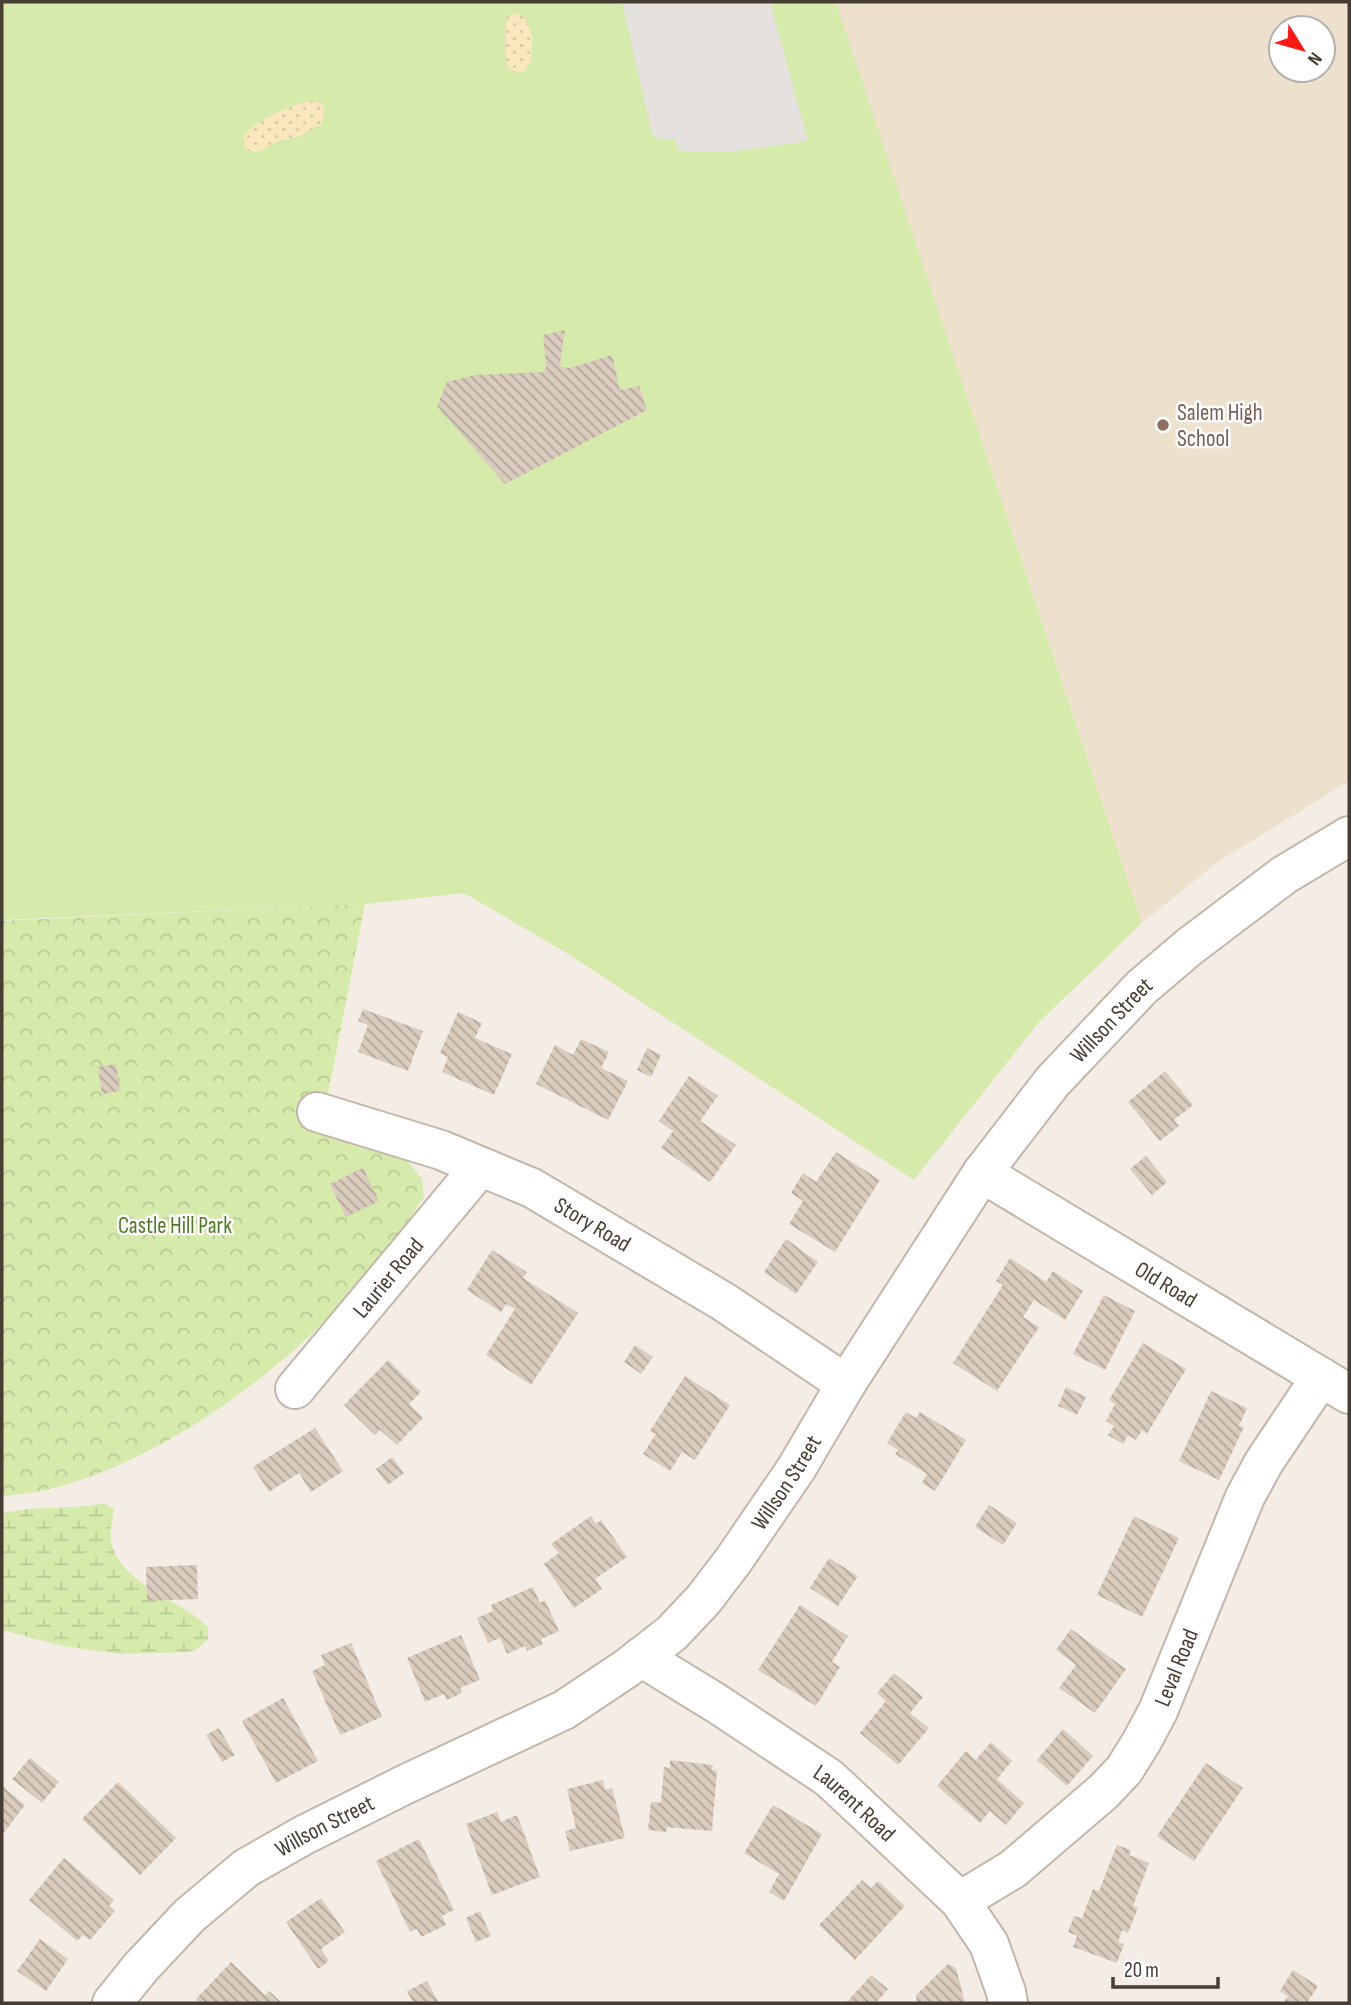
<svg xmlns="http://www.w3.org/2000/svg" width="1351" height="2005" font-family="'Sofia Sans Condensed',sans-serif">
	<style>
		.education { fill: #ede1ce; fill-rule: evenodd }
		.green { fill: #d5eaab }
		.wetland { fill: url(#wetland-marsh) }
		.sand { fill: url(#sand-dots) }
		.park { fill: url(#park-crowns) }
		.parking { fill: #e4e1de }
		.building { fill: url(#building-back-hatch) }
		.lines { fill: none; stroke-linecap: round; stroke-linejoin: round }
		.minor-casing { stroke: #c2b7aa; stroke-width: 42 }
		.tertiary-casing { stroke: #c2b7aa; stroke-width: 42 }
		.minor { stroke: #fff; stroke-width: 38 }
		.tertiary { stroke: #fff; stroke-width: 38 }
		.education-dot { fill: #8d6e63; stroke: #fff; stroke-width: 2.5 }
		.labels { text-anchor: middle; stroke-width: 5; stroke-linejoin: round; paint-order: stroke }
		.education-label { font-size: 23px; fill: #785e54; stroke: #fff; text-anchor: start }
		.street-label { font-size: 23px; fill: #463d34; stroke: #fff }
		.park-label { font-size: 23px; fill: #4f7b25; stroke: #fff }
	</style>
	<defs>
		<pattern id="wetland-marsh" width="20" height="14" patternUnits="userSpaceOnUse" patternTransform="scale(1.75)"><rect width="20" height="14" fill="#d5eaab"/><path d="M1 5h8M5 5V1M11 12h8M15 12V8" fill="none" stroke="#b8ca94"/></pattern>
		<pattern id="sand-dots" width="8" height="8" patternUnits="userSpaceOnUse" patternTransform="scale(1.75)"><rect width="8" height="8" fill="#fae7be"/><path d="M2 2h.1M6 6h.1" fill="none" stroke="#d8c7a4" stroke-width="1.8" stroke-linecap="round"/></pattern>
		<pattern id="park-crowns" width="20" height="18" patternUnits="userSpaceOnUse" patternTransform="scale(1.75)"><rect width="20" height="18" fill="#d5eaab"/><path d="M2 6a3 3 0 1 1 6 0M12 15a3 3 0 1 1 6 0" fill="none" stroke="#b8ca94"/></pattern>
		<pattern id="building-back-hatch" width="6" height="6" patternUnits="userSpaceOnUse" patternTransform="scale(1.75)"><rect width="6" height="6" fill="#d9cbbd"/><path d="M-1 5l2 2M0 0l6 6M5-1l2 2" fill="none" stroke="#b2a69a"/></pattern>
	</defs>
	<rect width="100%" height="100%" fill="#f3ede5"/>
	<path class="education" d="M 836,2 L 1349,2 L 1349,781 L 1218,862 L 1142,923 ZM 1281,28 L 1323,28 L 1323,70 L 1281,70 Z"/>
	<polygon class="green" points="2,2 836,2 1142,923 1039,1022 914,1180 565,952 464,893 365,904 2,920"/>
	<path class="wetland" d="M 104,1503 L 114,1509 C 113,1519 109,1532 111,1541 C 117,1576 164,1596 191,1613 C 197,1617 202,1622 208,1627 L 208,1639 L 193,1652 L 118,1654 L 63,1646 L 2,1630 L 2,1513 L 29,1509 L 88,1506 Z"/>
	<g class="sand">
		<path d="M 514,13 C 535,15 538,61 522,72 L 514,71 L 506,64 L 506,23 L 507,17 Z"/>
		<path d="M 311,101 L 322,103 C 325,108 324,117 321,124 L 298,137 L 279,141 L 258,151 L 254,152 L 245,149 L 244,135 C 257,121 291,104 311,101 Z"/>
	</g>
	<path class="park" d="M 365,904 L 321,1131 L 374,1148 L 409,1163 L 422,1179 L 424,1197 C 398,1235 371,1272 339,1306 C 263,1389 117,1491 2,1496 L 2,921 Z"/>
	<polygon class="parking" points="622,2 770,2 808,141 729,152 695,151 680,152 675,140 655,138 652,134"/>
	<g class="building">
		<polygon points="565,330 560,363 561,367 570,368 612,355 620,390 639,386 647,410 505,484 437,406 447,382 476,375 544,372 546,366 543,335"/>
		<polygon points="363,1009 423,1031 408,1071 358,1052 368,1025 358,1021"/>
		<polygon points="458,1012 482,1023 475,1038 512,1054 494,1095 442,1072 448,1057 440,1053"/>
		<polygon points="581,1039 609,1052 601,1068 628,1081 608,1120 536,1084 555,1045 573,1055"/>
		<polygon points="647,1048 661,1055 651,1077 637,1070"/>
		<polygon points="116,1064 120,1091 102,1094 98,1067"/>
		<polygon points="1165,1071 1193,1105 1174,1120 1179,1126 1160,1141 1128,1102"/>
		<polygon points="689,1076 718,1096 700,1121 736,1145 710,1182 661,1148 673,1131 659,1121"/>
		<polygon points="836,1152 880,1180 835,1252 789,1224 803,1201 791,1193 803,1173 816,1182"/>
		<polygon points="1146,1156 1167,1182 1152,1195 1130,1169"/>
		<polygon points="363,1168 379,1201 346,1217 330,1184"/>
		<polygon points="786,1239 818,1262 796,1294 764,1272"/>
		<polygon points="492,1250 527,1272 523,1278 578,1313 531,1385 486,1355 515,1309 506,1304 501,1312 467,1290"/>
		<polygon points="1010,1258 1046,1282 1053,1271 1083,1291 1065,1320 1034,1300 1023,1317 1039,1327 997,1391 953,1363 1003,1285 996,1281"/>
		<polygon points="1104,1295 1135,1311 1105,1370 1073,1354"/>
		<polygon points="1143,1343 1186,1369 1147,1434 1142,1430 1136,1440 1128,1435 1123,1444 1108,1435 1114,1426 1106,1421 1115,1404 1109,1400"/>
		<polygon points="635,1345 653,1357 641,1374 624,1362"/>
		<polygon points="388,1360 421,1392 409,1404 423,1418 397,1445 380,1430 375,1435 344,1405"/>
		<polygon points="685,1376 730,1405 695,1460 682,1452 670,1471 643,1454 656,1434 650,1431"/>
		<polygon points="1066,1387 1086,1397 1077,1415 1058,1406"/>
		<polygon points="1211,1391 1247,1408 1239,1426 1244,1427 1219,1480 1179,1461"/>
		<polygon points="906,1412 916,1418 920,1412 966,1440 935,1491 922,1483 927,1474 895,1454 898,1450 887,1443"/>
		<polygon points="315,1428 343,1471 311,1492 299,1473 269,1492 253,1467"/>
		<polygon points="392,1457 404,1473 388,1485 376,1469"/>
		<polygon points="989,1505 1017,1523 1003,1545 975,1527"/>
		<polygon points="591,1516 596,1524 601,1520 627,1557 595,1579 602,1589 574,1608 544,1564 559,1553 551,1544"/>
		<polygon points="1134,1516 1179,1538 1142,1617 1097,1595"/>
		<polygon points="829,1558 858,1576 838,1606 810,1588"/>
		<polygon points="197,1565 198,1599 147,1601 146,1567"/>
		<polygon points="533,1587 540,1603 545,1600 559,1631 541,1639 543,1644 527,1651 525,1646 507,1654 500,1638 488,1643 477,1618 493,1611 491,1605"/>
		<polygon points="800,1605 848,1636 832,1662 840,1667 816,1706 758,1670"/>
		<polygon points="1071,1629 1126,1669 1095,1713 1059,1688 1076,1665 1056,1650"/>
		<polygon points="461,1635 480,1680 460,1688 462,1693 447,1700 444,1694 425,1702 407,1658"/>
		<polygon points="351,1643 382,1717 340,1735 312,1671 325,1665 321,1655"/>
		<polygon points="894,1673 923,1697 910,1713 929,1728 898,1765 860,1733 886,1701 877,1693"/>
		<polygon points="283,1698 318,1761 276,1783 242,1721"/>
		<polygon points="219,1728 235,1755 222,1762 206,1735"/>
		<polygon points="1063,1729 1093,1756 1067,1786 1037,1760"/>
		<polygon points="991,1742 1012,1761 997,1779 1024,1803 1006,1825 990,1811 980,1823 937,1786 966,1751 976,1760"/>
		<polygon points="30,1758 59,1782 42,1803 12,1779"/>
		<polygon points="670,1760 713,1765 712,1770 717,1771 712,1831 667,1827 666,1832 648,1830 651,1802 661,1803 664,1767 670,1768"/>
		<polygon points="1206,1763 1243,1788 1194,1861 1157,1836"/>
		<polygon points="603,1780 605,1790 612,1788 625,1838 570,1851 565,1831 576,1828 567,1789"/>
		<polygon points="118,1782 176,1838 140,1875 82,1819"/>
		<polygon points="2,1786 25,1805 2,1835"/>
		<polygon points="773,1805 822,1834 784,1901 769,1892 779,1874 744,1853"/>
		<polygon points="497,1812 501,1822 517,1815 540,1877 492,1895 466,1824"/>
		<polygon points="419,1839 454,1910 442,1916 446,1925 421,1937 417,1929 410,1932 376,1861"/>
		<polygon points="1117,1845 1131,1850 1129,1855 1149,1863 1133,1906 1138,1908 1128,1933 1122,1930 1118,1942 1124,1944 1117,1963 1073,1947 1077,1936 1068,1932 1074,1916 1082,1918 1093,1889 1099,1891"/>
		<polygon points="64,1858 114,1900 109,1906 115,1911 90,1940 83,1935 77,1941 29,1900"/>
		<polygon points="862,1880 871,1888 878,1881 905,1906 855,1960 819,1925"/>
		<polygon points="321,1898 345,1932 321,1949 329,1961 318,1969 286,1922"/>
		<polygon points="480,1911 491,1936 476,1942 466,1918"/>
		<polygon points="40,1939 68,1959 46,1991 17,1971"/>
		<polygon points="231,1962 265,1995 269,1991 282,2003 200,2003 196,1999"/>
		<polygon points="948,1964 956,1968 965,2003 917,2003 916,1995"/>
		<polygon points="1293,1970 1318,1986 1307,2003 1283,2003 1288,1996 1280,1991"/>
		<polygon points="871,1975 888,1989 876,2003 846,2003"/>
		<polygon points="427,1981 439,2003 413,2003 407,1991"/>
	</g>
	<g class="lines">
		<defs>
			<g id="minor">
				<path id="s1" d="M 317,1112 L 441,1150 L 532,1188 L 724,1302 L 846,1384"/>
				<path id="s2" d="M 982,1173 L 1349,1394"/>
				<path id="s3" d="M 295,1389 L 480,1167"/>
				<path id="s4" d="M 641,1657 L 716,1703 L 829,1778 L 876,1822 L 960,1901 L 989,1944 L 1006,1992 L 1008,2003"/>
				<path id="s5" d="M 960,1901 L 1013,1869 L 1103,1792 L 1124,1770 L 1142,1741 L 1158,1711 L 1245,1497 L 1264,1462 L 1321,1377"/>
			</g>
			<g id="tertiary">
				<path id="s6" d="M 112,2003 L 141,1967 L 190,1915 L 246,1868 L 304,1835 L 406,1784 L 564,1710 L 627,1668 L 672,1633 L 704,1599 L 733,1561 L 796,1469 L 846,1384 L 982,1173 L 1053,1081 L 1142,987 L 1189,947 L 1284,875 L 1349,836"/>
			</g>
		</defs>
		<use href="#minor" class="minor-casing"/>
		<use href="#tertiary" class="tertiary-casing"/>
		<use href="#minor" class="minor"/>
		<use href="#tertiary" class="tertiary"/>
	</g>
	<circle class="education-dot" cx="1163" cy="425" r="7"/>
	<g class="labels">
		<g class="education-label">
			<text x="1177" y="420">Salem High<tspan x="1177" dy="26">School</tspan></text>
		</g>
		<g class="street-label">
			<text dy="8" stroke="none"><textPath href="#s6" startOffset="1435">Willson Street</textPath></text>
			<text dy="8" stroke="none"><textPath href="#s1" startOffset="299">Story Road</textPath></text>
			<text dy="8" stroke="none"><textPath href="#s3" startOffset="145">Laurier Road</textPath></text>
			<text dy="8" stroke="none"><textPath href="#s2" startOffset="215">Old Road</textPath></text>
			<text dy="8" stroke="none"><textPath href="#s6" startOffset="868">Willson Street</textPath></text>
			<text dy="8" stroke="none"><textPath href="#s5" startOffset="326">Leval Road</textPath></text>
			<text dy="8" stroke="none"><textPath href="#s4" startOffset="259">Laurent Road</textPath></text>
			<text dy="8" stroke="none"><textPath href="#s6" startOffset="280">Willson Street</textPath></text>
		</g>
		<g class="park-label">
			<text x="175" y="1233">Castle Hill Park</text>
		</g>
	</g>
	<rect width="1351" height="2005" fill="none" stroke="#463d34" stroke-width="7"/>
	<g transform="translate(1302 49) rotate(127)"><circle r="33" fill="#ffffff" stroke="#b5b1ae" stroke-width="2"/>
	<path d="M0-5L12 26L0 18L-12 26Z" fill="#ff1910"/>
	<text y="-10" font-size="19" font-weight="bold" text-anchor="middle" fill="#463d34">N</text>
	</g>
	<path d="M1113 1977v10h105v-10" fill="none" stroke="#463d34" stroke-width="3.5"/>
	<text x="1124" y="1977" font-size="21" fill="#463d34" stroke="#ffffff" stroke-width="5" paint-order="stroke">20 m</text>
</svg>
